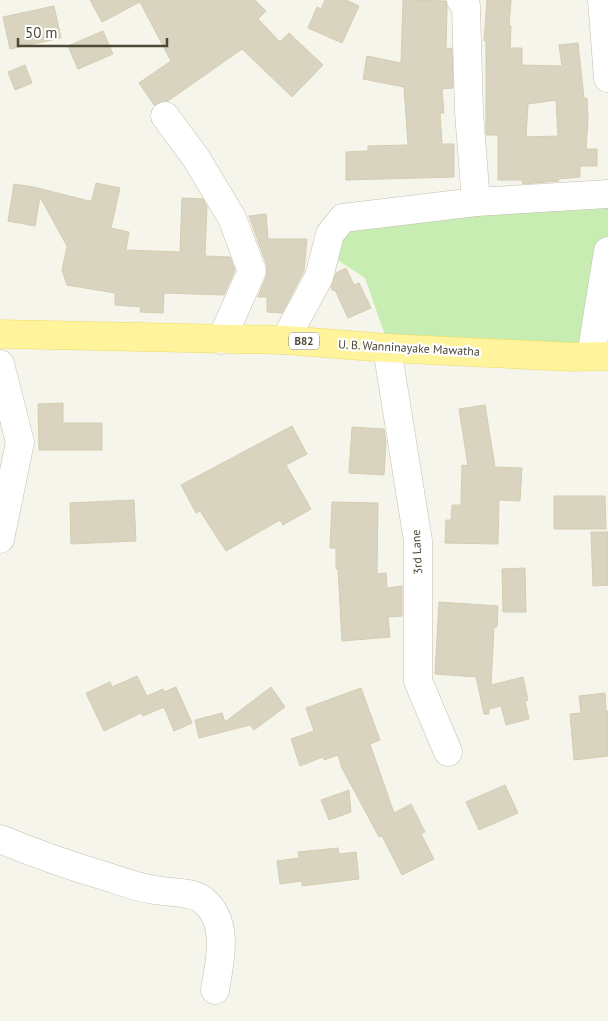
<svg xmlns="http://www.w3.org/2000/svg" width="608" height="1021" font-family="'PT Sans',sans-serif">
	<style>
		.green { fill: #c8edb2 }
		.building { fill: #d9d4c0; stroke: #d5cdb2; fill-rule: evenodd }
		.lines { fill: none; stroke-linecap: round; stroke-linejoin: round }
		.minor-casing { stroke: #c3bfad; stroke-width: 29 }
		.major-casing { stroke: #ecdc63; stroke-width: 29 }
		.minor { stroke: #fff; stroke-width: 28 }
		.major { stroke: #fff49c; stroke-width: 28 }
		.labels { text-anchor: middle; stroke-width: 4.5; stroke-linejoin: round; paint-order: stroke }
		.shield { fill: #fff; stroke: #827f74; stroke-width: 1 }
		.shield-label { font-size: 11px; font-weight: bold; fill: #4c4838 }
		.street-label { font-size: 12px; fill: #4c4838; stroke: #fff }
	</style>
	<rect width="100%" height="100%" fill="#f6f5eb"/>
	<polygon class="green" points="608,208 608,349 387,341 365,278 339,261 335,243 353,222"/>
	<g class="building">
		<polygon points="90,0 255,0 266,11 258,19 280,42 289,33 323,65 292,97 242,49 168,101 163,101 154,105 139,83 171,61 140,2 102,22"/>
		<polygon points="325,0 346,0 359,6 342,43 308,28 317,7 321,9"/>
		<polygon points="403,0 446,1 447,7 446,49 452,48 453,88 442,89 444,113 440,113 442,144 454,144 454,177 346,180 346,152 368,151 368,146 408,145 404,87 363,79 367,56 401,63"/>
		<path d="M 487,0 L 511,0 L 509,26 L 511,26 L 510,48 L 522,48 L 522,65 L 562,66 L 559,45 L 578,43 L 584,98 L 587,98 L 588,119 L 586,149 L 597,149 L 597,166 L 580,166 L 580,177 L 558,179 L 559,181 L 523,184 L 522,180 L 498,180 L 498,135 L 486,135 L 486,41 L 484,41 ZM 556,100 L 558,136 L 526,137 L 528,104 Z"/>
		<polygon points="54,6 61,38 10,49 3,17"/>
		<polygon points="103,31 113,54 78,69 68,46"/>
		<polygon points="25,65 32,83 15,90 8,72"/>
		<polygon points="96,183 120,188 111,228 129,232 126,250 180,252 182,198 203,199 207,207 205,256 230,257 235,270 224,295 164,293 163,313 140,312 141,307 115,305 115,293 67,285 62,270 67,246 40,197 35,226 8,221 14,184 34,187 89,201 92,200"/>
		<polygon points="266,214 268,239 307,239 304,271 282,313 267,312 267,297 258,297 266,277 267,266 249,216"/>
		<polygon points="346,268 354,285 359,283 371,308 348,318 335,290 333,291 331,287 336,273"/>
		<polygon points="63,403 63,423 102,423 102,450 39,450 38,404"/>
		<polygon points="485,405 495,467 522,468 520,501 499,500 498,544 445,543 446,520 451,520 452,505 461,505 462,465 468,466 459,409"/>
		<polygon points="292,426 307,454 286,465 311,509 283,525 280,520 226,551 200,511 196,513 181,485"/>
		<polygon points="352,427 384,429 386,442 384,475 349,473"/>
		<polygon points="554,496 605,496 606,529 554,529"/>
		<polygon points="134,500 136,541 71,544 70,503"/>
		<polygon points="332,502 378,503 377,574 386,573 387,588 402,586 402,616 388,617 390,637 342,641 338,569 336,569 336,548 330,548"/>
		<polygon points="591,532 608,532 608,585 593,586"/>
		<polygon points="525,568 526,612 503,612 502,569"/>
		<polygon points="439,602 498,606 497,627 494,627 491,685 523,677 528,700 525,701 529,719 506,725 501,706 489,709 489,714 484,714 476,677 435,674"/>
		<polygon points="137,676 147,696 163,689 164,692 176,687 192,723 174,731 164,707 143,716 141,713 104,731 86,693 110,682 112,687"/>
		<polygon points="271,687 285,707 254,730 250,725 199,738 195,720 222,713 225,722"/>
		<polygon points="361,688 380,740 370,744 394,813 411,804 425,832 421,834 434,859 402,875 382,836 379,837 342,768 338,755 324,760 323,757 300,766 291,739 314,731 306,708"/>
		<polygon points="605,693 606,711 608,711 608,756 574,760 570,714 581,713 579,696"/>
		<polygon points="505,785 518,813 479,830 466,802"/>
		<polygon points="349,790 351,812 329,820 321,800"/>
		<polygon points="338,848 339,854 356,852 359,879 302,886 302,881 280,884 277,861 299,858 298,852"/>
	</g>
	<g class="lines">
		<defs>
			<g id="minor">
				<polyline points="461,0 466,6 469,112 476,202"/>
				<polyline points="602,0 608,78"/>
				<polyline points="165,116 196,158 232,218 252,271 221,340"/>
				<polyline points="285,340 319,277 330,234 343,218 476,202 608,194"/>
				<polyline points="387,348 418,541 418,681 448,752"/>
				<polyline points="591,356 608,251"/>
				<polyline points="0,364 20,442 0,539"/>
				<path d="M 0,839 C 36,854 74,867 111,878 C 126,883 140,888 155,890 C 170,893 191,891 203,900 C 230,922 220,961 215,990"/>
			</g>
			<polyline id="major" points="0,334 285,340 387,348 572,357 608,356"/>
		</defs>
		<use href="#minor" class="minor-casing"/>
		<use href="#major" class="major-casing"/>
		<use href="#minor" class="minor"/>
		<use href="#major" class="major"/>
	</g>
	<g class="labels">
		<rect class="shield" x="289" y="332.5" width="30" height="17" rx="4"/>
		<g class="shield-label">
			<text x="304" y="345">B82</text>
		</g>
		<g class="street-label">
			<text transform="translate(409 348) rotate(3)" y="4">U. B. Wanninayake Mawatha</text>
			<text transform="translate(417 552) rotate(-93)" y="4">3rd Lane</text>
		</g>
	</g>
	<path d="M18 38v8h149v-8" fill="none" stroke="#4c4838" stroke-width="2.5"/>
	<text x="25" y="38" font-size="15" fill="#4c4838" stroke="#ffffff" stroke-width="4" paint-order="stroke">50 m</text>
</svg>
